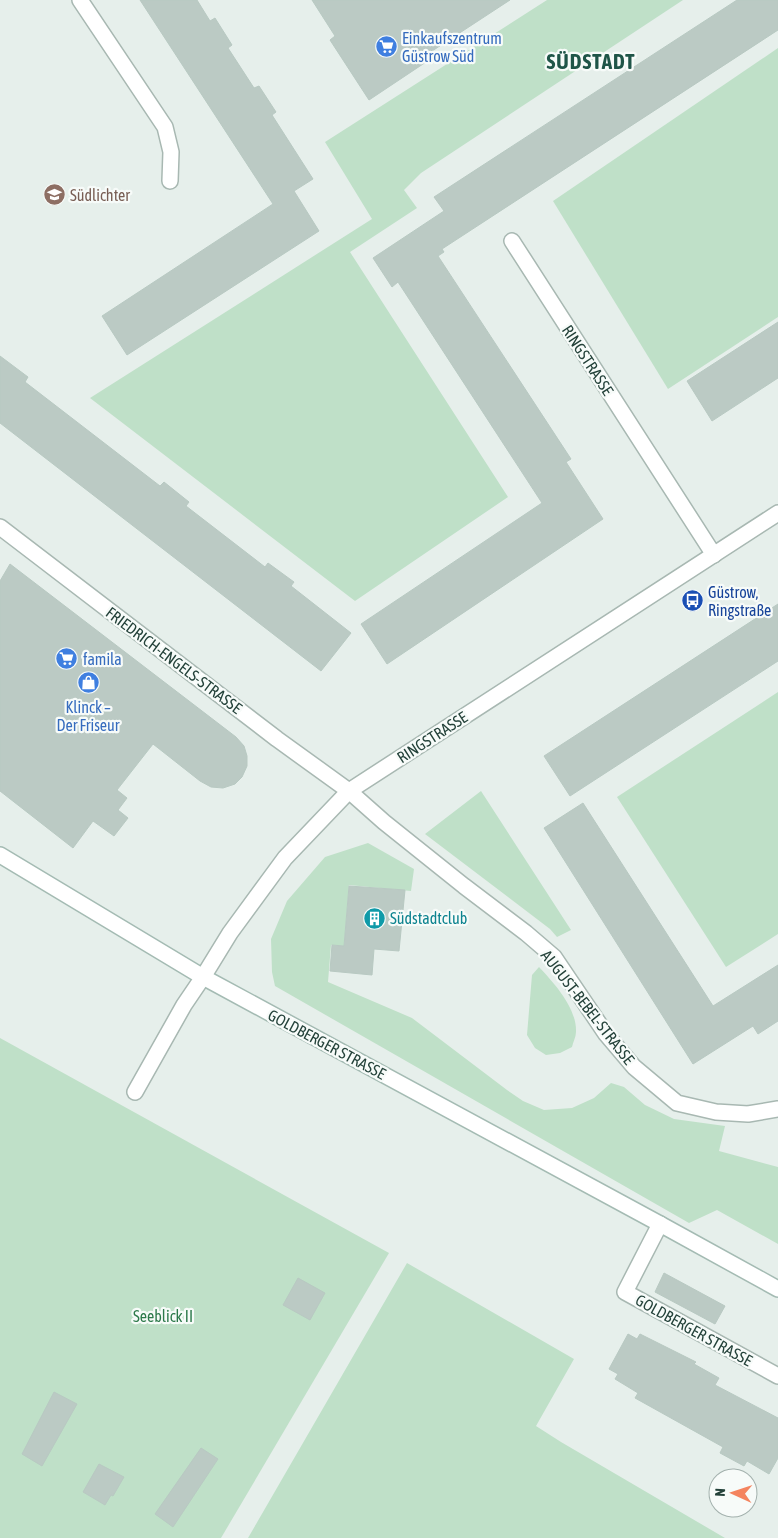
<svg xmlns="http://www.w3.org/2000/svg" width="778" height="1538" font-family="'Asap Condensed',sans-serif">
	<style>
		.green { fill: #bfe0c8 }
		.building { fill: #bbcac4; stroke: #b8c9c2 }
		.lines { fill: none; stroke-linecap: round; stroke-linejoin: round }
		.lane-casing { stroke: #a8b8b2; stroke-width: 18 }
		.street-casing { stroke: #a8b8b2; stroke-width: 18 }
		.secondary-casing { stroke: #a4bbb3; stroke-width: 18 }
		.lane { stroke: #fff; stroke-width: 15 }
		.street { stroke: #fff; stroke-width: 15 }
		.secondary { stroke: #fff; stroke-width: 15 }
		.labels { text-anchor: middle; stroke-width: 4.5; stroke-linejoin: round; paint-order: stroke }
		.shop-label { font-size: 16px; fill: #366cbe; stroke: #f7fbf9; text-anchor: start }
		.education-label { font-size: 16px; fill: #785e54; stroke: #f7fbf9; text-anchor: start }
		.street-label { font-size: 16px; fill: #24423a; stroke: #f7fbf9 }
		.transit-label { font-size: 16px; fill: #164399; stroke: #f7fbf9; text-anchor: start }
		.culture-label { font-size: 16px; fill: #0d838f; stroke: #f7fbf9; text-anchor: start }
		.park-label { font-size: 16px; fill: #2d7a4b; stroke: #f7fbf9 }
		.district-label { font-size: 21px; font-weight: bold; letter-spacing: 1px; fill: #1f5548; stroke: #f7fbf9 }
	</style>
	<rect width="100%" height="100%" fill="#e6efeb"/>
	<g class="green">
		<polygon points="547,0 683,0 421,173 404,190 417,208 350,252 508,497 355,601 90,398 372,219 325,142"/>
		<polygon points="778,48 778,317 668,389 553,201"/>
		<polygon points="778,692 778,934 726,967 617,797"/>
		<polygon points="481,791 571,930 557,937 550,929 425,834"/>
		<polygon points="368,843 414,869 411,891 349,885 344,946 331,945 328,982 412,1018 507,1090 523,1101 544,1110 572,1108 594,1098 611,1083 624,1087 645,1105 674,1119 725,1126 719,1151 778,1167 778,1244 717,1210 689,1223 275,986 272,972 271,939 287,901 325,857"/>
		<path d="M 539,967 C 554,983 577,1008 576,1032 C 576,1037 573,1042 572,1047 L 560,1053 L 546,1055 L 535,1048 L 527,1035 L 532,975 Z"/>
		<polygon points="0,1038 389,1253 221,1538 0,1538"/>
		<polygon points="407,1263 574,1359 536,1426 561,1442 725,1538 248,1538"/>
	</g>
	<g class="building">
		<polygon points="140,0 197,0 210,21 215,18 232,45 228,48 254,88 259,86 276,112 272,115 313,179 294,191 319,231 127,355 102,316 273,204"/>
		<polygon points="312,0 510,0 426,55 429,60 369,100 330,40 335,36"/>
		<polygon points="737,0 778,0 778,30 442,249 444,252 438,256 571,459 566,462 603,519 387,664 361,624 542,503 398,282 392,287 373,258 444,211 434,197"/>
		<polygon points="778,322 778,378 712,421 687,381"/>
		<polygon points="0,356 28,377 25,382 160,486 164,482 189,502 186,506 265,567 268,563 294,582 291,586 351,633 321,671 0,423"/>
		<polygon points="10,564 236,737 244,746 247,756 247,766 242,777 235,784 223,788 211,787 200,781 153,744 117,790 127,798 118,810 128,818 114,836 93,821 73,848 0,791 0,581"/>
		<polygon points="778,604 778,661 570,796 544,756"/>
		<polygon points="583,803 713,1006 778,965 778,1021 758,1034 753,1026 693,1064 544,828"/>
		<polygon points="349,886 405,890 399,951 374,949 372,975 330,971 332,945 344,946"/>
		<polygon points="664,1273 725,1306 715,1324 655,1292"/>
		<polygon points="298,1278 325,1293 310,1320 283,1305"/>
		<polygon points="628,1334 637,1339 640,1334 696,1362 694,1364 719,1378 715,1385 778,1418 778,1458 769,1474 747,1461 744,1466 720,1453 723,1447 635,1398 638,1393 615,1379 618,1374 609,1369"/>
		<polygon points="54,1392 77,1404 42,1466 22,1454"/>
		<polygon points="201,1448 218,1459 173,1527 155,1514"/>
		<polygon points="99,1464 124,1477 113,1496 111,1495 105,1505 83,1492"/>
	</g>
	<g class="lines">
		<defs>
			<g id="lane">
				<polyline points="512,241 714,555"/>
				<polyline points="135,1092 184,1005 203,977"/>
				<polyline points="660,1224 625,1292 778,1376"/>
			</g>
			<g id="street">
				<polyline points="80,0 165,127 171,152 170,181"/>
				<polyline points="0,527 277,739 349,791 384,822 464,886 526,933 554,957 606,1034 634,1067 677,1103 716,1112 748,1114 778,1109"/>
				<polyline points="203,977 230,933 285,858 349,791 778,513"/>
			</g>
			<polyline id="secondary" points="0,855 203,977 660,1224 778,1289"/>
		</defs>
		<use href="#lane" class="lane-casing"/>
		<use href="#street" class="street-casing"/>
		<use href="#secondary" class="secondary-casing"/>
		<use href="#lane" class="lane"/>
		<use href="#street" class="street"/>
		<use href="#secondary" class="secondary"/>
	</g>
	<defs>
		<symbol id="supermarket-disc" viewBox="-11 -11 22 22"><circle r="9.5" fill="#3f7fe0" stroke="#f7fbf9"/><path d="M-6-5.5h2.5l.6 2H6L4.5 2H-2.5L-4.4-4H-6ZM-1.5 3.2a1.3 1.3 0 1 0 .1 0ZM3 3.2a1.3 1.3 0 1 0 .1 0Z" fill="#fff"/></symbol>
		<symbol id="school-disc" viewBox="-11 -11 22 22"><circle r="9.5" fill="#8d6e63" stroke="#f7fbf9"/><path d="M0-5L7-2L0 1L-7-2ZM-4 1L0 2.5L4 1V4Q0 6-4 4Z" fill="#fff"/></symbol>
		<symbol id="bus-disc" viewBox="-11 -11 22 22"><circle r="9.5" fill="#1a4fb4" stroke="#f7fbf9"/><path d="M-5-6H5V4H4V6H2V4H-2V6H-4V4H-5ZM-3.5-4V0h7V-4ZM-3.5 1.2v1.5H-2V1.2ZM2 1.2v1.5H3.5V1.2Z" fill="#fff"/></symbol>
		<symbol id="shop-disc" viewBox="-11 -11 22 22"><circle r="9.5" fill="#3f7fe0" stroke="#f7fbf9"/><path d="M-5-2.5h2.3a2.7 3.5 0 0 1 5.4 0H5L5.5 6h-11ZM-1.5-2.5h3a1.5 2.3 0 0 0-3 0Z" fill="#fff"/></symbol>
		<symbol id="building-disc" viewBox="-11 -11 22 22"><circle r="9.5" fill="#0f9aa8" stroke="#f7fbf9"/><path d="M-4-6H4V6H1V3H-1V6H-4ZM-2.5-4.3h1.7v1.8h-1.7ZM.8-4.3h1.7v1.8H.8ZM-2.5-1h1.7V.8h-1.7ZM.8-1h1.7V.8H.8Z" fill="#fff"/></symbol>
	</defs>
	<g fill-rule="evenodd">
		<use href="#supermarket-disc" x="374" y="34" width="25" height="25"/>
		<use href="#school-disc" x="42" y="182" width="25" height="25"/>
		<use href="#bus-disc" x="680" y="588" width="25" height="25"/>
		<use href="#supermarket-disc" x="54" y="646" width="25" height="25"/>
		<use href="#shop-disc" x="76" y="670" width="25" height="25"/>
		<use href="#building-disc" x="362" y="906" width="25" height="25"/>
	</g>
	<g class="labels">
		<g class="shop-label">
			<text x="402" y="44">Einkaufszentrum<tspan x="402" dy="18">Güstrow Süd</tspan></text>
			<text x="83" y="665">famila</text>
			<text x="88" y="713" text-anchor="middle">Klinck –<tspan x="88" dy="18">Der Friseur</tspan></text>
		</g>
		<g class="education-label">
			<text x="70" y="201">Südlichter</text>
		</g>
		<g class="street-label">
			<text transform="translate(588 360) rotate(57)" y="6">RINGSTRASSE</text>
			<text transform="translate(174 660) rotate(37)" y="6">FRIEDRICH-ENGELS-STRASSE</text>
			<text transform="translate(432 737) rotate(-33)" y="6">RINGSTRASSE</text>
			<text transform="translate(588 1007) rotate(52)" y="6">AUGUST-BEBEL-STRASSE</text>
			<text transform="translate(327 1044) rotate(28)" y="6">GOLDBERGER STRASSE</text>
			<text transform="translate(694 1330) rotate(29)" y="6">GOLDBERGER STRASSE</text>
		</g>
		<g class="transit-label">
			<text x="708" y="598">Güstrow,<tspan x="708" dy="18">Ringstraße</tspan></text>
		</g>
		<g class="culture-label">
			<text x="390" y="924">Südstadtclub</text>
		</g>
		<g class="park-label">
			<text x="163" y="1322">Seeblick II</text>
		</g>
		<g class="district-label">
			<text x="591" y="69">SÜDSTADT</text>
		</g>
	</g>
	<g transform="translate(733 1493) rotate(273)"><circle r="24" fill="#f7fbf9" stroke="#a3b1ad"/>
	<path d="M0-4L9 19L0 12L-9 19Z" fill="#f4845f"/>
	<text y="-8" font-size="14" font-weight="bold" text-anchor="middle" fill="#24423a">N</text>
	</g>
</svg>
